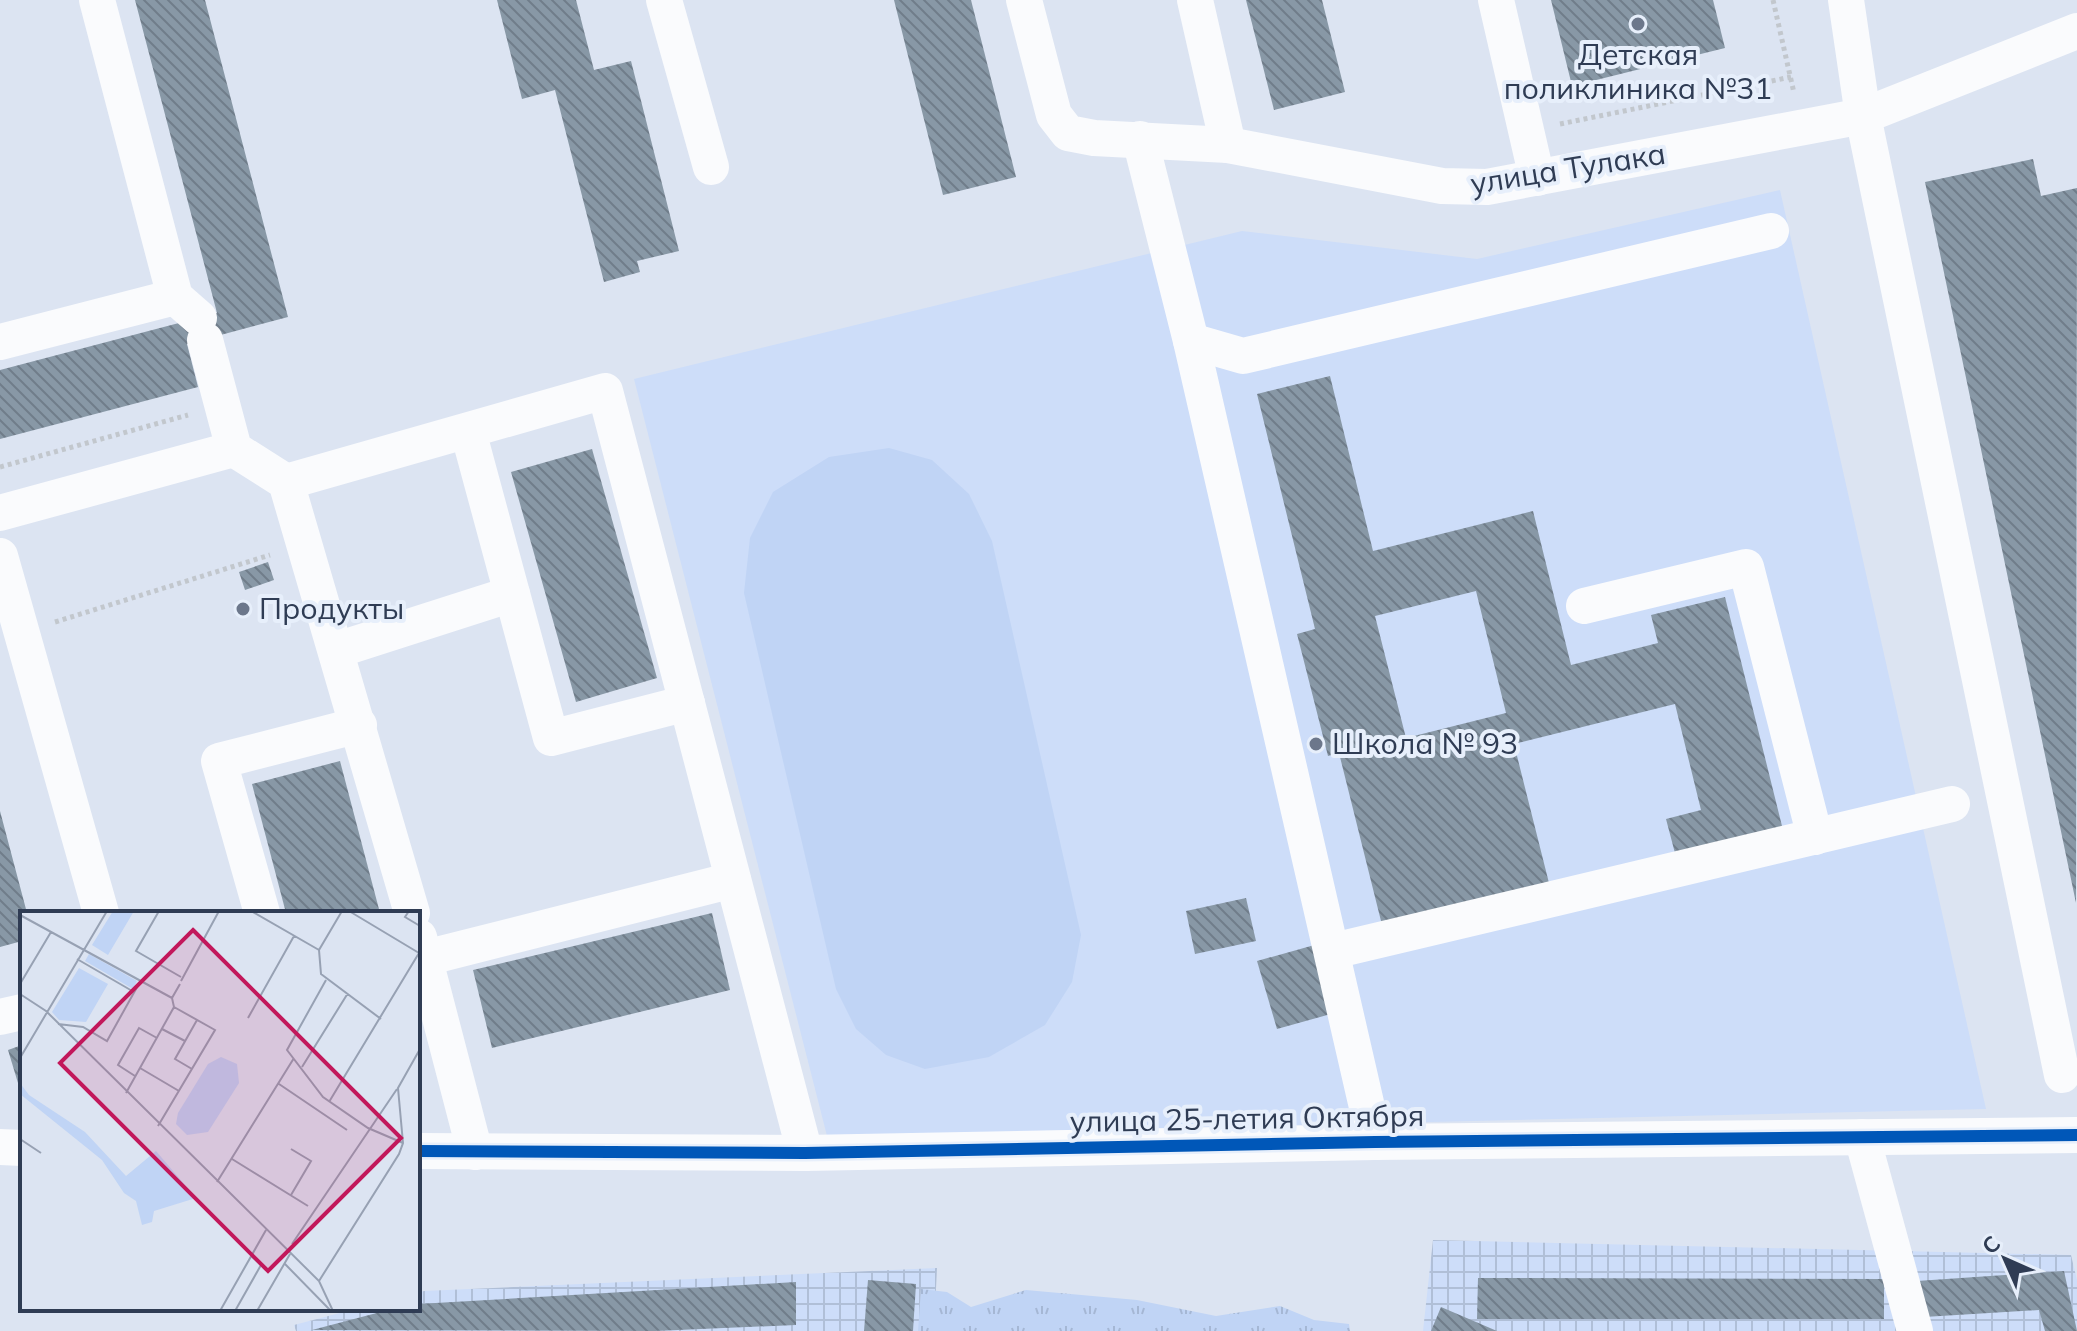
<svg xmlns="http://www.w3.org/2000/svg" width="2077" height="1331" font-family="Mulish,sans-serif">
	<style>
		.built { fill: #cdddf9 }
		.industrial { fill: url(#industrial-grid) }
		.grass { fill: url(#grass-tufts) }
		.garden { fill: #c0d4f5 }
		.building { fill: url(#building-back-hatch); fill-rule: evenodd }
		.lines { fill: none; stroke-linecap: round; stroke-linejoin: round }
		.path { stroke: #c2c7cd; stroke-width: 5; stroke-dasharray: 4 4; stroke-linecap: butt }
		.minor { stroke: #fafbfd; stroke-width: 36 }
		.cycleway-casing { stroke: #e7effb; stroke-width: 17 }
		.cycleway { stroke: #0057b8; stroke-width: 12 }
		.poi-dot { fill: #6c778b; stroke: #e7effb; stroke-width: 3 }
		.labels { text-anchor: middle; stroke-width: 8; stroke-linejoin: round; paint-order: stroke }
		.poi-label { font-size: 30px; fill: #2f3c54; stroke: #e7effb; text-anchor: start }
		.street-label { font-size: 30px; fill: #2f3c54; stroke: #e7effb }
		.inset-road { fill: none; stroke: #97a1b3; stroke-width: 2 }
		.view { fill: #c2185b; fill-opacity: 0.15; stroke: #c2185b; stroke-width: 4 }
		.inset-edge { fill: none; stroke: #2f3c54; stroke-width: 4 }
	</style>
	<defs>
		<pattern id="industrial-grid" width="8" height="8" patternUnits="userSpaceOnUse" patternTransform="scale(2)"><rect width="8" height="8" fill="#cdddf9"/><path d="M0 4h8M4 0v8" fill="none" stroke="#b0bfd7"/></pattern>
		<pattern id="grass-tufts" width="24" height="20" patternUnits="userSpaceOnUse" patternTransform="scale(2)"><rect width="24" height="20" fill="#c0d4f5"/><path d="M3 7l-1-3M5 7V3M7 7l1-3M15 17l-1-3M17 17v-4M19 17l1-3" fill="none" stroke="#a5b7d4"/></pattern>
		<pattern id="building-back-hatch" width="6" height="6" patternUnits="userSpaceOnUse" patternTransform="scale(2)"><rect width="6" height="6" fill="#8898a6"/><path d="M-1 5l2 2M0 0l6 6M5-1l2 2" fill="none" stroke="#707d8a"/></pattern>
	</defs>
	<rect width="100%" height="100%" fill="#dce4f2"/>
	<polygon class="built" points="1780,190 1986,1109 827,1136 634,379 1242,231 1477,259"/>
	<g class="industrial">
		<polygon points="1433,1240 2071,1255 2077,1280 2077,1331 1423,1331"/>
		<polygon points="937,1268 934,1331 296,1331 294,1325 355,1309 418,1309 418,1293 424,1291"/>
	</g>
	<polygon class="grass" points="921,1289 947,1292 971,1307 1026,1290 1137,1300 1216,1316 1280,1306 1314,1320 1349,1324 1350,1331 918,1331"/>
	<polygon class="garden" points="889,448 932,460 969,494 992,541 1081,935 1072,982 1045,1025 989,1057 925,1069 886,1055 856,1029 836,989 744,593 750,538 773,492 829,457"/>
	<g class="building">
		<polygon points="135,0 205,0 288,317 187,344 198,387 0,439 0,370 217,313"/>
		<polygon points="497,0 576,0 594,70 631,61 679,251 637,261 640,272 604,282 555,90 522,99"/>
		<polygon points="894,0 971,0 1016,177 943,195"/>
		<polygon points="1246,0 1322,0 1345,92 1274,110"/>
		<polygon points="1551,0 1713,0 1725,48 1572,86"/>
		<polygon points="2033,159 2041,196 2077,188 2076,903 1925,182"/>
		<path d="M 1330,376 L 1373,551 L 1533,511 L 1571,665 L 1658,643 L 1651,615 L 1725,597 L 1783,830 L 1676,857 L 1666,819 L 1701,810 L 1675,704 L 1514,744 L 1551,891 L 1384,933 L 1339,753 L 1328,756 L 1297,634 L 1315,629 L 1257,394 ZM 1476,591 L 1506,713 L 1406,738 L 1375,616 Z"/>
		<polygon points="592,449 657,678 576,702 511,472"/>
		<polygon points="268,562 274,580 245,590 239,572"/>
		<polygon points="340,761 380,913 286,913 252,784"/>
		<polygon points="0,811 27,913 22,913 22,941 0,947"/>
		<polygon points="1246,898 1256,941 1195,954 1186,911"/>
		<polygon points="712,913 730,990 492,1048 473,970"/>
		<polygon points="1318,944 1338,1012 1277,1029 1257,961"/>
		<polygon points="22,1045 22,1093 21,1093 8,1050"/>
		<polygon points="2064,1271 2077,1331 2045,1331 2039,1310 1924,1317 1917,1281"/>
		<polygon points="1478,1278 1884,1279 1884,1319 1477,1319"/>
		<polygon points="868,1280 916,1284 913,1331 864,1331"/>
		<polygon points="796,1282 796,1325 655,1331 312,1330 392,1309 418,1309 418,1304"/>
		<polygon points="1441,1307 1497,1331 1431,1331"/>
	</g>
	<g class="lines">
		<g class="path">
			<polyline points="1773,0 1794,93"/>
			<polyline points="1560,124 1791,77"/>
			<polyline points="0,467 188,415"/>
			<polyline points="55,622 270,555"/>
		</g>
		<g class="minor">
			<polyline points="97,0 175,297 199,318"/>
			<polyline points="664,0 711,167"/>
			<polyline points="1024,0 1054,115 1068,133 1094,138 1228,145 1442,186 1487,187 1863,116 2077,31"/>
			<polyline points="1195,0 1228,145"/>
			<polyline points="1496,0 1537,178"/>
			<polyline points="1846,0 1863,116 2062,1075"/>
			<polyline points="1140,139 1191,341 1375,1142"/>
			<polyline points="205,340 234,449 286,482 412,913"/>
			<polyline points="1191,341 1243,356 1771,231"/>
			<polyline points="0,342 175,297"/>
			<polyline points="468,431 551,738 687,703"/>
			<polyline points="286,482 605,391 805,1153"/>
			<polyline points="0,513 234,449"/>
			<polyline points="0,556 101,913"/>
			<polyline points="1584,606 1746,567 1815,837"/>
			<polyline points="337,650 512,594"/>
			<polyline points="262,913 219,761 359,725"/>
			<polyline points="419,937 475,1152"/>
			<polyline points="1333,951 1952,804"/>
			<polyline points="425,958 733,880"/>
			<polyline points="0,1017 22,1012"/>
			<polyline points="1862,1137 1915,1331"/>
			<polyline points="0,1147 22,1148"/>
			<polyline points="418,1151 805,1153 1375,1142 2077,1135"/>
		</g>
		<defs>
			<polyline id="cycleway" points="418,1151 805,1153 1375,1142 2077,1135"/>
		</defs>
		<use href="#cycleway" class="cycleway-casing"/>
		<use href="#cycleway" class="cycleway"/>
	</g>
	<g class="poi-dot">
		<circle cx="1638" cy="24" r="8"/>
		<circle cx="243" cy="609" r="8"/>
		<circle cx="1316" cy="744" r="8"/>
	</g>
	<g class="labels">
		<g class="poi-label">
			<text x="1638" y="65" text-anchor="middle">Детская<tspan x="1638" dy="34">поликлиника №31</tspan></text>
			<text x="259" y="619">Продукты</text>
			<text x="1332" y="754">Школа № 93</text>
		</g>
		<g class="street-label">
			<text transform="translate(1568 169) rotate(-9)" y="10">улица Тулака</text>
			<text transform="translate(1247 1119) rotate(-1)" y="10">улица 25-летия Октября</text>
		</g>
	</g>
	<g transform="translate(20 911)">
		<rect width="400" height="400" fill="#dce4f2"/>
		<path d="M 93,0 L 114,0 L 88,44 L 72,34 ZM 69,43 L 117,70 L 113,78 L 65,50 ZM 59,57 L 88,73 L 66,111 L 39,109 L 32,101 ZM 0,172 L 9,184 L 65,221 L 106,265 L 136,240 L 176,287 L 134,300 L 132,311 L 122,314 L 116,290 L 104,282 L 82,249 L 0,183 Z" fill="#c0d4f5"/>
		<path d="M 201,146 L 217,153 L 219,172 L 188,221 L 167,224 L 156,213 L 158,202 L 188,153 Z" fill="#c0d4f5"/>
		<path class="inset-road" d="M 139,0 L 116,40 L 161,66M 231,0 L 299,39M 322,0 L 299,39 L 301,63 L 361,108M 329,0 L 399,42M 389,0 L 385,6 L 400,15M 0,4 L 152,87M 57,48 L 114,81M 306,69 L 267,139 L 303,186 L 348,217 L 383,232M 161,70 L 199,0M 0,73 L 31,21M 0,83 L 26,100 L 299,370 L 313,400M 228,107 L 274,25M 38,113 L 63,116 L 87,130 L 121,69M 142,118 L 165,130M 0,147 L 87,0M 282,156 L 328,82M 120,157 L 159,180M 172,158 L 155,148 L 177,109M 115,165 L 98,154 L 119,117 L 137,127M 259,173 L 327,219M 106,182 L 154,96 L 152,87 L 160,73M 309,191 L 399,42M 138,215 L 195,119 L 154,96M 0,228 L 21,242M 212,248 L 288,295M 197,271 L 274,147M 271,284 L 291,250 L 271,238M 272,333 L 377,178M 265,353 L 311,400M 299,370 L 379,243 L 383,232 L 378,177 L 400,138M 200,400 L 246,319M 215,400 L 241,354 L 231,345M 237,400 L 270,343"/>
		<path class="view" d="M 173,19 L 381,227 L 248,360 L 40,152 Z"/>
		<rect width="400" height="400" class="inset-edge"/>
	</g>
	<g transform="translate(2005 1259) rotate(315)" stroke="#e7effb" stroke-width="6" paint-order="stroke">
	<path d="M0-6L14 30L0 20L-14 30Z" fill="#2f3c54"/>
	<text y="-12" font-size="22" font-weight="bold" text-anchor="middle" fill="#2f3c54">С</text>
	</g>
</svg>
